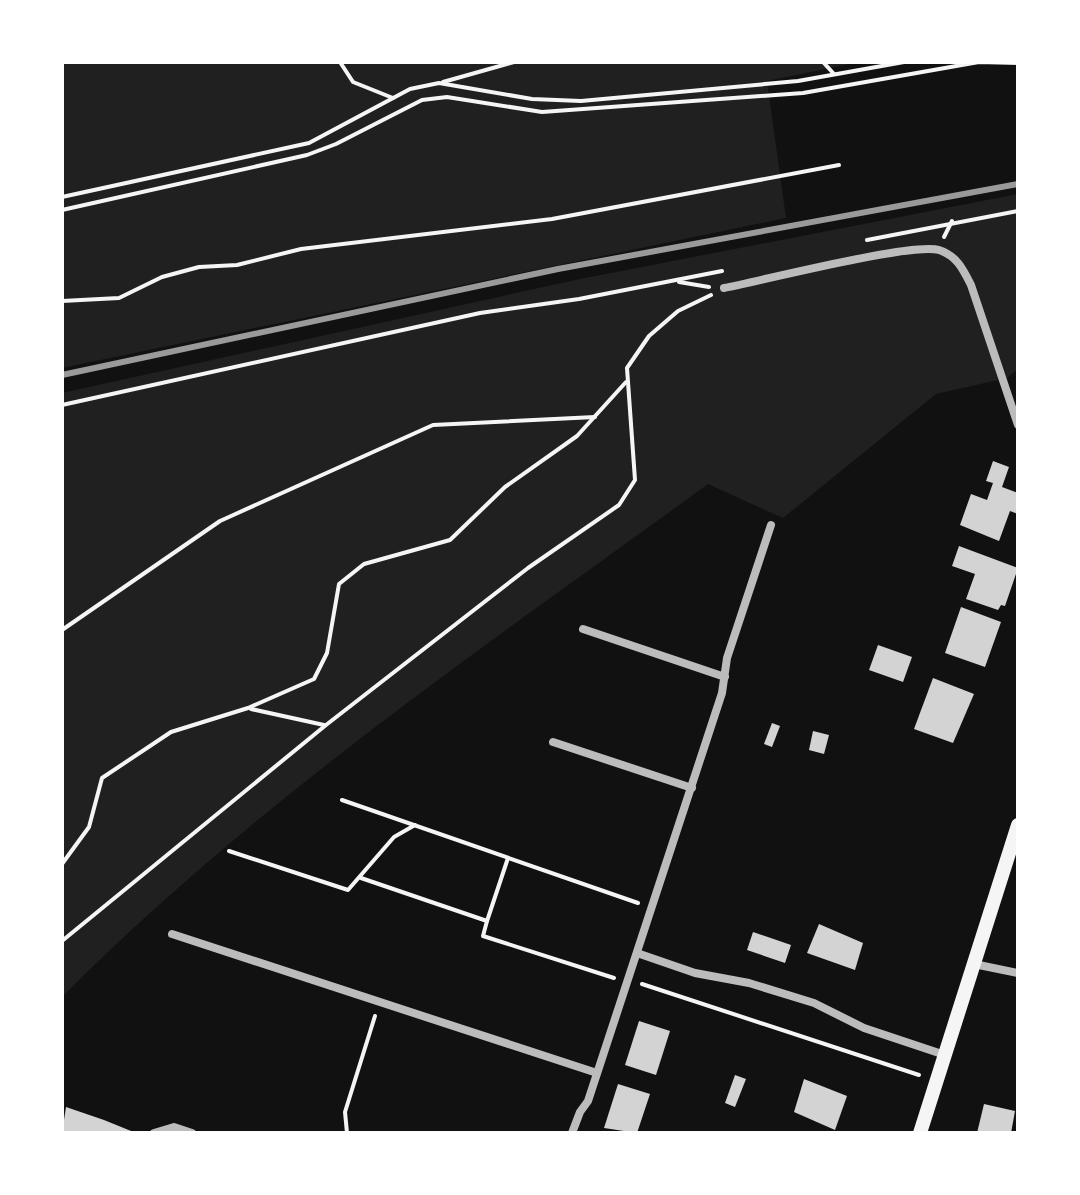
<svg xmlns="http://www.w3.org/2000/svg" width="1080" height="1195" font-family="'Work Sans',sans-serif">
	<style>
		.green { fill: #202020 }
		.building { fill: #d3d3d3 }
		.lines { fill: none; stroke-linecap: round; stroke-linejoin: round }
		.path { stroke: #f5f5f5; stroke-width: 4 }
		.minor { stroke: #bcbcbc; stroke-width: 8 }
		.secondary { stroke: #f5f5f5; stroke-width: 14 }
		.rail { stroke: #9a9a9a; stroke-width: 6 }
	</style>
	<rect width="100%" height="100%" fill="#111"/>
	<g class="green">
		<polygon points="62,62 859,62 767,81 786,218 62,368"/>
		<path d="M 1018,194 L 1018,369 L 1007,378 L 936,394 L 783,518 L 708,484 C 487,645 255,802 62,997 L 62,393 L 580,279 Z"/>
	</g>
	<g class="building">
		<polygon points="993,461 1009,467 1002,487 1018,493 1018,514 1010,511 999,541 960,525 971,494 987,500 993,483 986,481"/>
		<polygon points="959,546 1018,568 1005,606 1001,605 998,610 966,599 975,574 952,566"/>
		<polygon points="961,607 1001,622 985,667 945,653"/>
		<polygon points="878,645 912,657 903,682 869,670"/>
		<polygon points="933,678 974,694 953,743 914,729"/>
		<polygon points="772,723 780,726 772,747 764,744"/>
		<polygon points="813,731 829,735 824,754 809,750"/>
		<polygon points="819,924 863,943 855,970 807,953"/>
		<polygon points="753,932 791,945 785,963 747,950"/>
		<polygon points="639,1021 670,1031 656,1075 625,1065"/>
		<polygon points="735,1075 746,1079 735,1107 725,1103"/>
		<polygon points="804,1079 847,1096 835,1130 794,1112"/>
		<polygon points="618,1084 650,1094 637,1133 604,1128"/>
		<polygon points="984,1104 1015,1111 1011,1133 977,1133"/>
		<polygon points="66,1107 104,1120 136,1133 62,1133"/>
	</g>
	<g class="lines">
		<g class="path">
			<polyline points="340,62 353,82 393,98"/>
			<polyline points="823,62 834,74"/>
			<polyline points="443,82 514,62"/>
			<polyline points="62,197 309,143 410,89 439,83 532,99 581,101 798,81 904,62"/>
			<polyline points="62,210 307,155 336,144 422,100 447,97 542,112 803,93 979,62 1018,63"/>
			<polyline points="944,237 952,221"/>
			<polyline points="867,240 1018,211"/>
			<polyline points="679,282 709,287"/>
			<polyline points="62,301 119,298 162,277 199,267 237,265 301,249 552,219 839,165"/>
			<polyline points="62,405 480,313 579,299 722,271"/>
			<polyline points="62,630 220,521 433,425 595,417"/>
			<polyline points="251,709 324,725"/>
			<polyline points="342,800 638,903"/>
			<polyline points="229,851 348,890 394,837 415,825"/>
			<polyline points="62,864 89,827 102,778 171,732 248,708 314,679 327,653 339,584 364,564 450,540 505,487 577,436 626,382"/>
			<polyline points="361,878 487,921 508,858"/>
			<polyline points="487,921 483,936 614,978"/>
			<polyline points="62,941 326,725 528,568 619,505 635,480 627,368 649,336 678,311 711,295"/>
			<polyline points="642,984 919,1075"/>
			<polyline points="347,1133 345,1112 375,1016"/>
		</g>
		<g class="minor">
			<path d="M 724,288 C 761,281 913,242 939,250 C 957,256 963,269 971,285 L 1018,425"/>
			<polyline points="583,629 725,677"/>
			<polyline points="553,742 692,788"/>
			<polyline points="172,934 597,1073"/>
			<polyline points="637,953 695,973 749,983 814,1003 864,1028 945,1055"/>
			<polyline points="974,964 1018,973"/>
			<polyline points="154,1133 174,1127 192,1133"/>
			<polyline points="572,1133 580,1112 588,1101 722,693 727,658 771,525"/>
		</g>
		<polyline class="secondary" points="920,1133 1018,825"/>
		<polyline class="rail" points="62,375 558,269 1018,184"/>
	</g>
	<rect width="1080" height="1195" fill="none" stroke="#ffffff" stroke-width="128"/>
</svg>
